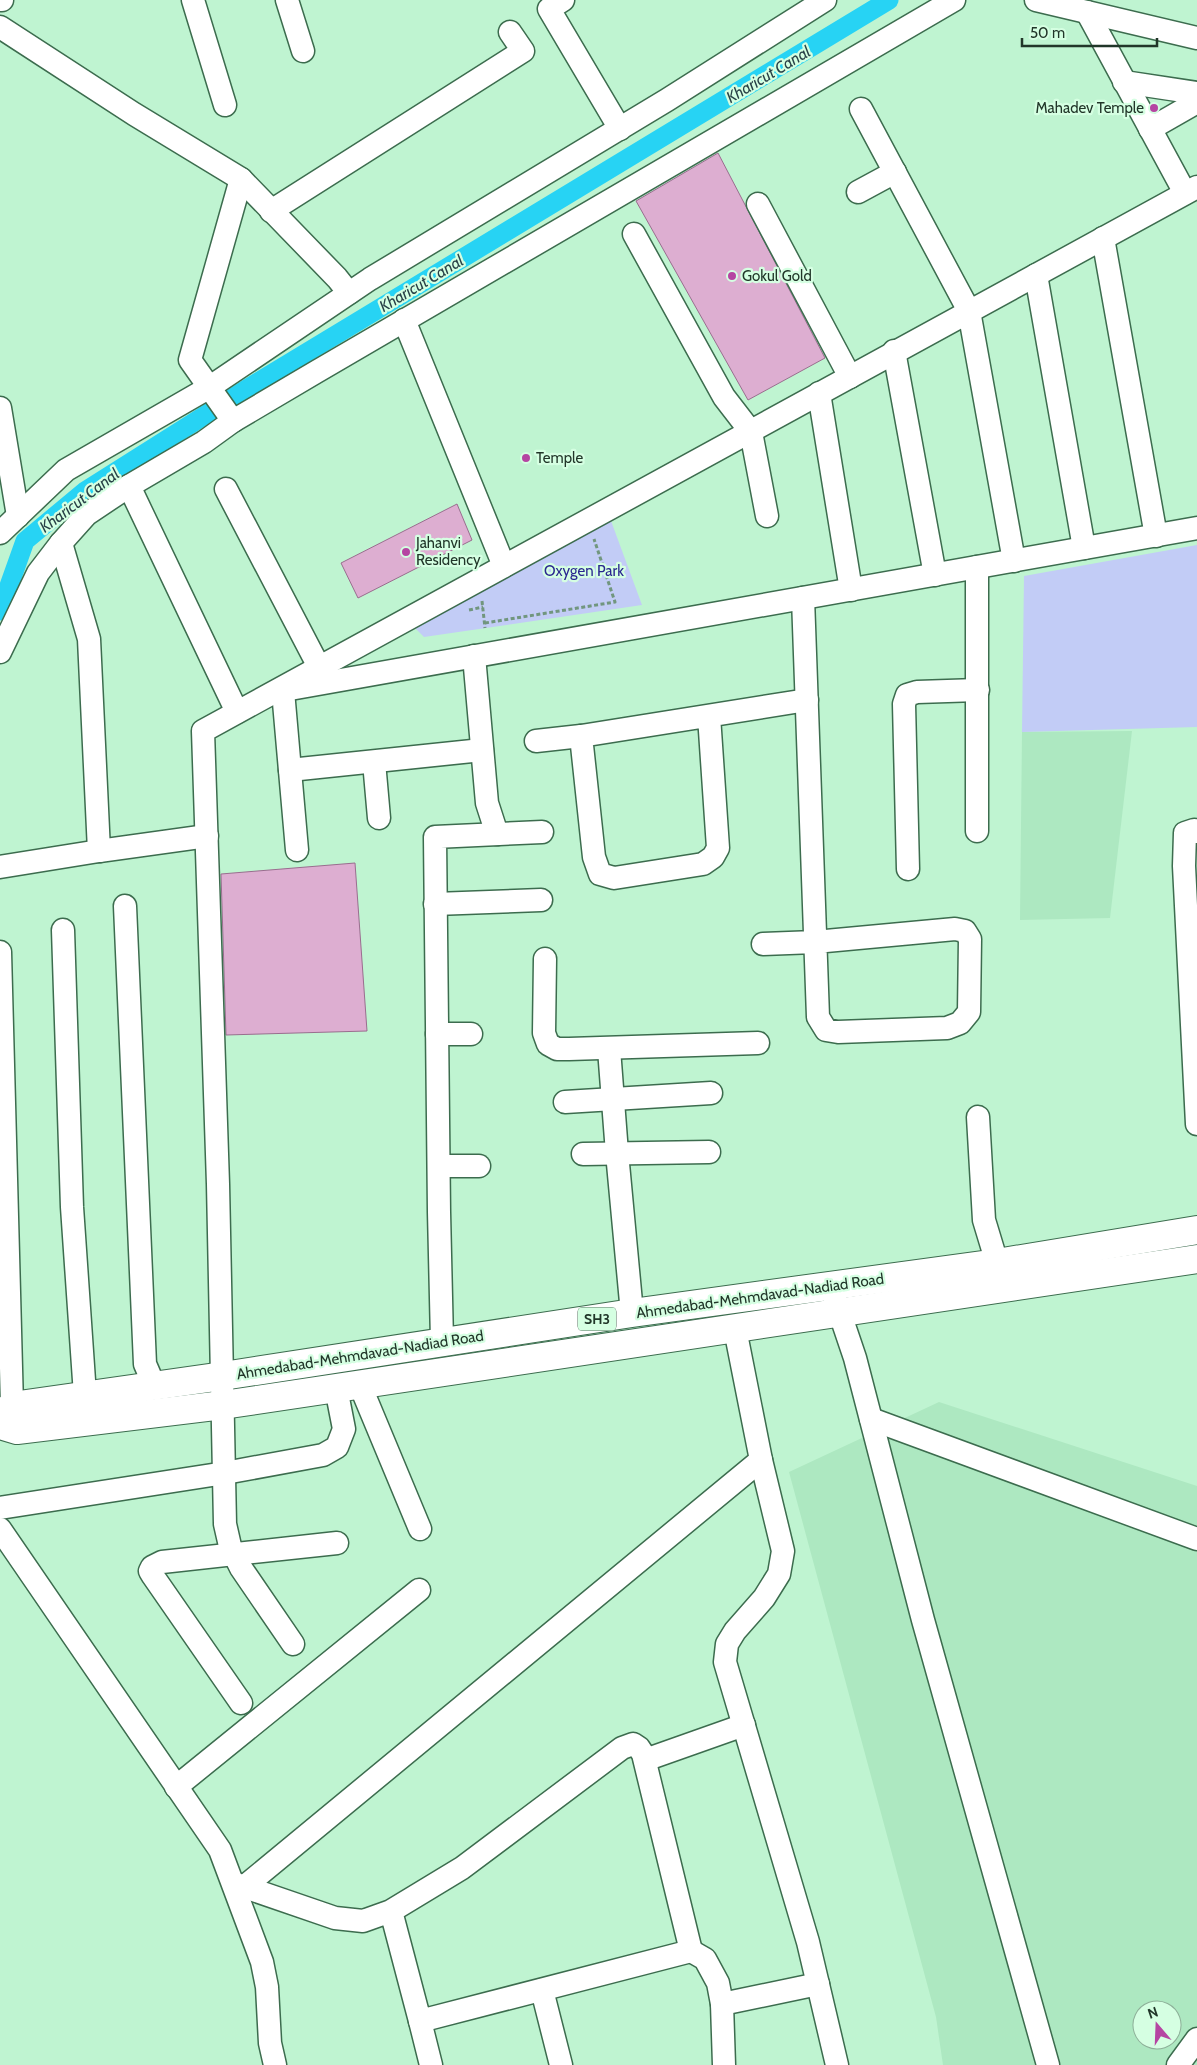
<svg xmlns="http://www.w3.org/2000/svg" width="1197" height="2065" font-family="Cabin,sans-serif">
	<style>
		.built { fill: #ade8c1; fill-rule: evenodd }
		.green { fill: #c2ccf6 }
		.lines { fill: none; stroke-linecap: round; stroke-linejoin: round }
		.canal { stroke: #27d3f4; stroke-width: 19 }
		.building { fill: #ddaed1; stroke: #996d8e }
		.minor-casing { stroke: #3c6c4e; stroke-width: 25 }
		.major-casing { stroke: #3c6c4e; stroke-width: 30 }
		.path { stroke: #71967e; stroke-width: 3; stroke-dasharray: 4 2.5; stroke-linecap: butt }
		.minor { stroke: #fff; stroke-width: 22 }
		.major { stroke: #fff; stroke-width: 28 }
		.poi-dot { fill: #b545a2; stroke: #d5ffe2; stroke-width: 2 }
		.labels { text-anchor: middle; stroke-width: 4.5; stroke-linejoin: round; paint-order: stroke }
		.shield { fill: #d5ffe2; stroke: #577260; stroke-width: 1 }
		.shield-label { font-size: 14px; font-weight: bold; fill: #213629 }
		.poi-label { font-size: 15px; fill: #213629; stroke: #d5ffe2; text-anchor: start }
		.park-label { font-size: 15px; fill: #2a2790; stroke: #d5ffe2 }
		.street-label { font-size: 15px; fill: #213629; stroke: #d5ffe2 }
		.water-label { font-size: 16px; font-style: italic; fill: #284147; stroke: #d5ffe2 }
	</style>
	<rect width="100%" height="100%" fill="#bff4d1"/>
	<g class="built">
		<polygon points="1132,731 1110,918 1020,920 1022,732"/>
		<path d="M 939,1402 L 1197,1486 L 1197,2065 L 943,2065 L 936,2017 L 789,1472 ZM 1142,2010 L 1172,2010 L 1172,2040 L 1142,2040 Z"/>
	</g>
	<g class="green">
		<polygon points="607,510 642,605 424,637 416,629 413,616"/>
		<polygon points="1197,545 1197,727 1022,732 1024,576"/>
	</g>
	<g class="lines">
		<polyline class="canal" points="0,611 25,541 85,491 248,388 889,0"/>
	</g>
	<g class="building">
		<polygon points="718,153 825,358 748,400 636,201"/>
		<polygon points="457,504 472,540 358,598 341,563"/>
		<polygon points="355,863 367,1031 226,1035 221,874"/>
	</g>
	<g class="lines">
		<defs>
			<g id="minor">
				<polyline points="0,0 2,0"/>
				<polyline points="193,0 225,105"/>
				<polyline points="287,0 303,51"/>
				<polyline points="563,0 549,9 620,129"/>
				<polyline points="1036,0 1197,38"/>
				<polyline points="1087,12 1185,193"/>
				<polyline points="0,27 134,114 241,179 337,278 349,293"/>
				<polyline points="1124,82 1197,93"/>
				<polyline points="861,109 969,311 1014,561"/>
				<polyline points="1150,129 1197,102"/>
				<polyline points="858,192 895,172"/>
				<polyline points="758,204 850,377"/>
				<polyline points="271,211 523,51 510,32"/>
				<polyline points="634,234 724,397 751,432 767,516"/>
				<polyline points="1103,238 1156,536"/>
				<polyline points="1036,275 1084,548"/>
				<polyline points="404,320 504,566"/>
				<polyline points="894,351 935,575"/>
				<polyline points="819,393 851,590"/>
				<polyline points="0,408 18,516"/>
				<polyline points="233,421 190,360 241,179"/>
				<polyline points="129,486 237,712"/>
				<polyline points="226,489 319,667"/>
				<polyline points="0,533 66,470 210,387 370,279 667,100 825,0"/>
				<polyline points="61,543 89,639 99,851"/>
				<polyline points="977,567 977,831"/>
				<polyline points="0,652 38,573 61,543 87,514 129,486 204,442 233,421 316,372 954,0"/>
				<polyline points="474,656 487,803 497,834"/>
				<polyline points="290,689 1197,528"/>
				<polyline points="283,691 297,850"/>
				<polyline points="709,716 718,848 713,857 703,864 614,878 600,874 594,857 581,736 807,700"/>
				<polyline points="536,741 581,736"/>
				<polyline points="374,762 379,818"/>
				<polyline points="290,770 482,750"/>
				<polyline points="1197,832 1194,830 1185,833 1184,866 1197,1124"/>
				<polyline points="0,867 99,851 207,836"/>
				<polyline points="908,869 904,704 907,695 917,692 978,690"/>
				<polyline points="435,904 541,900"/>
				<polyline points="125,906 145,1364 154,1385"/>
				<polyline points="63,930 72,1207 85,1395"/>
				<polyline points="763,944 815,942 955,929 965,931 970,939 969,1012 960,1023 947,1028 838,1032 826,1030 818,1017 803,598"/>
				<polyline points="0,952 12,1406"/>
				<polyline points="545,959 544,1033 548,1044 557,1049 569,1049 758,1043"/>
				<polyline points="437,1034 471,1034"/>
				<polyline points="609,1049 617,1153 632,1313"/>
				<polyline points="565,1102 711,1093"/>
				<polyline points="978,1117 984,1220 997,1263"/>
				<polyline points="583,1154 709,1152"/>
				<polyline points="439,1166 479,1166"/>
				<polyline points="831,1287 855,1358 923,1620 1048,2065"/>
				<polyline points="442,1341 439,1212 435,837 542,832"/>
				<polyline points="360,1385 420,1529"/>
				<polyline points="871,1419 1197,1539"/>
				<polyline points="761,1460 783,1551 779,1574 764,1598 735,1631 727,1644 725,1662 808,1942 837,2065"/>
				<polyline points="0,1508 225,1473 323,1455 337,1447 344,1429 336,1388"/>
				<polyline points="0,1529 220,1850 262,1962 267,1987 270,2043 275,2065"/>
				<polyline points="293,1644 241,1568 230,1546 225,1524 218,1184 203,731 1197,187"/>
				<polyline points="241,1703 153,1576 150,1571 152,1567 162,1562 337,1543"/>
				<polyline points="645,1760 744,1725"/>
				<polyline points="176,1787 419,1590"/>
				<polyline points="233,1883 335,1918 363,1921 391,1911 462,1868 622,1748 633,1744 639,1748 643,1754 691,1951 420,2021 391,1911"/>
				<polyline points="244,1887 761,1460 735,1329"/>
				<polyline points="691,1951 705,1959 718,1983 722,2004 724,2065"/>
				<polyline points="542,1990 561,2065"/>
				<polyline points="722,2004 818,1984"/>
				<polyline points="420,2021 431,2065"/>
				<polyline points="1178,2065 1197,2039"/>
			</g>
			<g id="major">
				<polyline points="0,1415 12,1406 223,1376 632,1313 997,1263 1197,1230"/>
				<polyline points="0,1425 17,1430 223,1405 1197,1259"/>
			</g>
		</defs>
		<use href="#minor" class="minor-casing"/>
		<use href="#major" class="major-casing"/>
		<g class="path">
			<polyline points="482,601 485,628"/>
			<polyline points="469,610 483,607"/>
			<polyline points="485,623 615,602 594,539"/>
		</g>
		<use href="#minor" class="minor"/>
		<use href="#major" class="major"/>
	</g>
	<g class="poi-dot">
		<circle cx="1154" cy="108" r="5"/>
		<circle cx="732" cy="276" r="5"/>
		<circle cx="526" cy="458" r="5"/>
		<circle cx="406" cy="552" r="5"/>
	</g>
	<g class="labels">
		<rect class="shield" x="578" y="1307.5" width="38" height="23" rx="4"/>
		<g class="shield-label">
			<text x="597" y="1324">SH3</text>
		</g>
		<g class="poi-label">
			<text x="1144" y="113" text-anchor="end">Mahadev Temple</text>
			<text x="742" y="281">Gokul Gold</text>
			<text x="536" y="463">Temple</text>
			<text x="416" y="548">Jahanvi<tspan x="416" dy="17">Residency</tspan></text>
		</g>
		<g class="park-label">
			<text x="584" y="576">Oxygen Park</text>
		</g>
		<g class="street-label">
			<text transform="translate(760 1296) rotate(-8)" y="5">Ahmedabad-Mehmdavad-Nadiad Road</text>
			<text transform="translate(360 1355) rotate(-9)" y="5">Ahmedabad-Mehmdavad-Nadiad Road</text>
		</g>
		<g class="water-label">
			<text transform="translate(768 74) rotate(-31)" y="6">Kharicut Canal</text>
			<text transform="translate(421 283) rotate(-31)" y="6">Kharicut Canal</text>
			<text transform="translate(79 500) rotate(-37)" y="6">Kharicut Canal</text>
		</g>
	</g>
	<g transform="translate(1157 2025) rotate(341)"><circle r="24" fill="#d5ffe2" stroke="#8daf98"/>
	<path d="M0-4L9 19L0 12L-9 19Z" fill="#b545a2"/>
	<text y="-8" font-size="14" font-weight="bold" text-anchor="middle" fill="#213629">N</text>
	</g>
	<path d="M1022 38v8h135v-8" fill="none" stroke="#213629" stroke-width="2.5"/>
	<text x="1030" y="38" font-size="15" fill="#213629" stroke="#d5ffe2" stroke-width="4" paint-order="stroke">50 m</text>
</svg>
